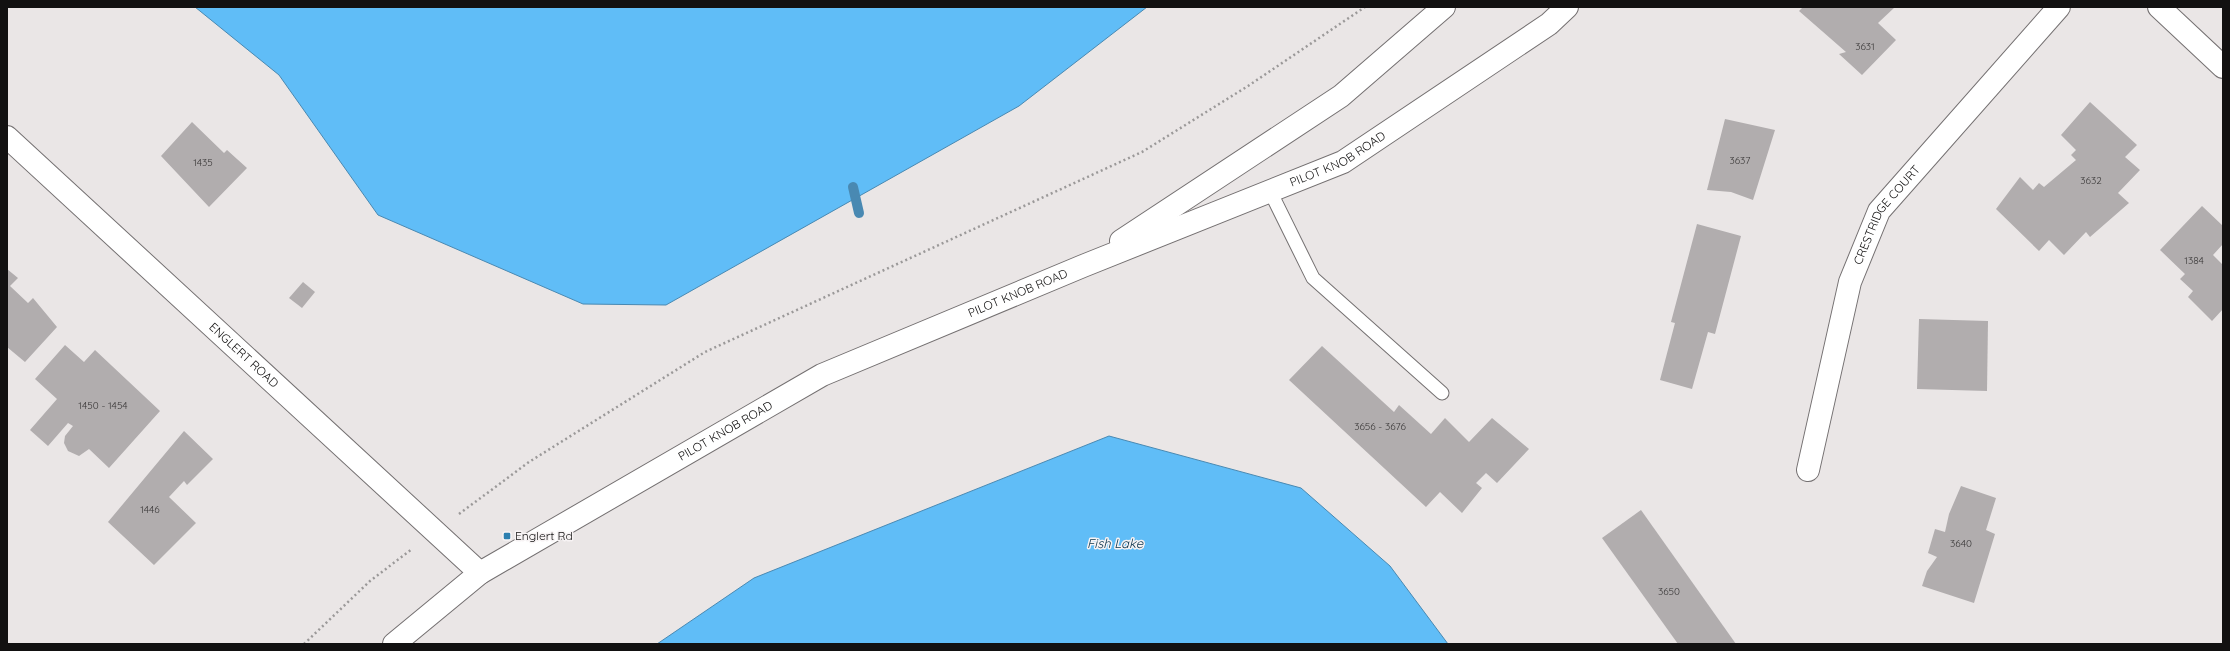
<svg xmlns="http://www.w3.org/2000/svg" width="2230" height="651" font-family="Quicksand,sans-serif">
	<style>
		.water { fill: #60bdf7; stroke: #4989b2 }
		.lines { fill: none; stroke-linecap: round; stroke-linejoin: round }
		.stream { stroke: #4989b2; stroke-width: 10 }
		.building { fill: #b1adae }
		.lane-casing { stroke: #747071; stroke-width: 15 }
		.street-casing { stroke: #747071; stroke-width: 24 }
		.secondary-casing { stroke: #747071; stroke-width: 24 }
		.path { stroke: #9b9999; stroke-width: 2.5; stroke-dasharray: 2 3; stroke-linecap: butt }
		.lane { stroke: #fff; stroke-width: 13 }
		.street { stroke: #fff; stroke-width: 22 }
		.secondary { stroke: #fff; stroke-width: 22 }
		.poi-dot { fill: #2d80b0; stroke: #f7f3f4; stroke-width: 1.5 }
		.labels { text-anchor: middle; stroke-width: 3; stroke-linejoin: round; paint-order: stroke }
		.number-label { font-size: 10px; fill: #3a3838 }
		.street-label { font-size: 12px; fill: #121111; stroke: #f7f3f4 }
		.poi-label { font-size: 12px; fill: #121111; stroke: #f7f3f4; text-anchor: start }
		.water-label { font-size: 13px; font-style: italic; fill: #09324a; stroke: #f7f3f4 }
	</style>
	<rect width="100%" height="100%" fill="#eae6e6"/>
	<g class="water">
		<polygon points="195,7 1147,7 1019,106 666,305 583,304 378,215 279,75"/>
		<polygon points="1109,436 1301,488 1390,566 1448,644 657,644 754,578"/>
	</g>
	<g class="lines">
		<polyline class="stream" points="853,187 859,213"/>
	</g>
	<g class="building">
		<polygon points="1803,7 1895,7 1878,23 1896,40 1862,75 1839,54 1846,52 1799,11"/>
		<polygon points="2090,102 2137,145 2125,157 2140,170 2118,193 2129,203 2090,237 2086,232 2064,255 2049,240 2039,251 1996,209 2020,177 2033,190 2039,183 2044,187 2076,160 2071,155 2076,150 2061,135"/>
		<polygon points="1725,119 1775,130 1753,200 1731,192 1707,190"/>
		<polygon points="192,122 224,153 227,150 247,168 209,207 161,156"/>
		<polygon points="2202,206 2223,226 2223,244 2213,255 2223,265 2223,309 2212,321 2188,297 2193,291 2180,279 2185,274 2160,250"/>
		<polygon points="1697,224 1741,236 1715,334 1708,332 1692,389 1660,380 1675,323 1671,322"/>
		<polygon points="7,269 18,278 10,286 28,303 33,298 57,327 25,362 7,347"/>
		<polygon points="303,282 315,292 302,308 289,298"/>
		<polygon points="1919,319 1988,321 1987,391 1917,389"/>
		<polygon points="65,345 84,362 95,350 160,411 109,468 89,449 79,456 68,451 64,443 65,436 73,426 68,423 48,446 30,430 57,399 35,379"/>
		<polygon points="1322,346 1394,412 1399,405 1431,434 1445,418 1469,442 1492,418 1529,449 1497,483 1486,473 1476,483 1482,488 1462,513 1440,492 1426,507 1289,380"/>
		<polygon points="184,431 213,459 187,485 184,481 169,497 196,523 154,565 108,522"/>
		<polygon points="1961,486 1996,498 1986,530 1995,534 1974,603 1922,586 1927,571 1937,557 1928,553 1935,529 1945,532 1949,514"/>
		<polygon points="1641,510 1736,644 1678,644 1602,538"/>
	</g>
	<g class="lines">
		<defs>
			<polyline id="lane" points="1270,191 1313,278 1442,393"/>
			<g id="street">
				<polyline points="2159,7 2223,67"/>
				<path id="s1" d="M 7,137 L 480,573"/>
				<path id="s2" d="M 1808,470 L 1850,282 L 1879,211 L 2059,7"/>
			</g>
			<g id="secondary">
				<polyline points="1121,241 1341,96 1444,7"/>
				<path id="s3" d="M 394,644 L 480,573 L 822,375 L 1083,266 L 1343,162 L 1549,24 L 1567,7"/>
			</g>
		</defs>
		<use href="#lane" class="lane-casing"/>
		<use href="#street" class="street-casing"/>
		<use href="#secondary" class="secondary-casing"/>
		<g class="path">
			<polyline points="459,514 529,462 705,352 1142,152 1248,86 1365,7"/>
			<polyline points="304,644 370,581 412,549"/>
		</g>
		<use href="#lane" class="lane"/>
		<use href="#street" class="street"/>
		<use href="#secondary" class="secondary"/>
	</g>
	<rect class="poi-dot" x="503" y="532" width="8" height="8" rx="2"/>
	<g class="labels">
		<g class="number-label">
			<text x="1865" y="50">3631</text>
			<text x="1740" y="164">3637</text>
			<text x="203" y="166">1435</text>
			<text x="2091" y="184">3632</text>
			<text x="2194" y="264">1384</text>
			<text x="103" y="409">1450 - 1454</text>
			<text x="1380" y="430">3656 - 3676</text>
			<text x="150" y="513">1446</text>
			<text x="1961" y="547">3640</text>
			<text x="1669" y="595">3650</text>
		</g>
		<g class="street-label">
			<text dy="4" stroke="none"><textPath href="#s3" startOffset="1066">PILOT KNOB ROAD</textPath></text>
			<text dy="4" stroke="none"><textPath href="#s2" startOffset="270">CRESTRIDGE COURT</textPath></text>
			<text dy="4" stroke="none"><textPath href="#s3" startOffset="719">PILOT KNOB ROAD</textPath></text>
			<text dy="4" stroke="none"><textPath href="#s1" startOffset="322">ENGLERT ROAD</textPath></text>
			<text dy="4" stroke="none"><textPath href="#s3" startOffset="395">PILOT KNOB ROAD</textPath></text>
		</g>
		<g class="poi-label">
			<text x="515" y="540">Englert Rd</text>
		</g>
		<g class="water-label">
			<text x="1115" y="548">Fish Lake</text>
		</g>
	</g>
	<rect width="2230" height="651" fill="none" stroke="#121111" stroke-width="16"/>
</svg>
